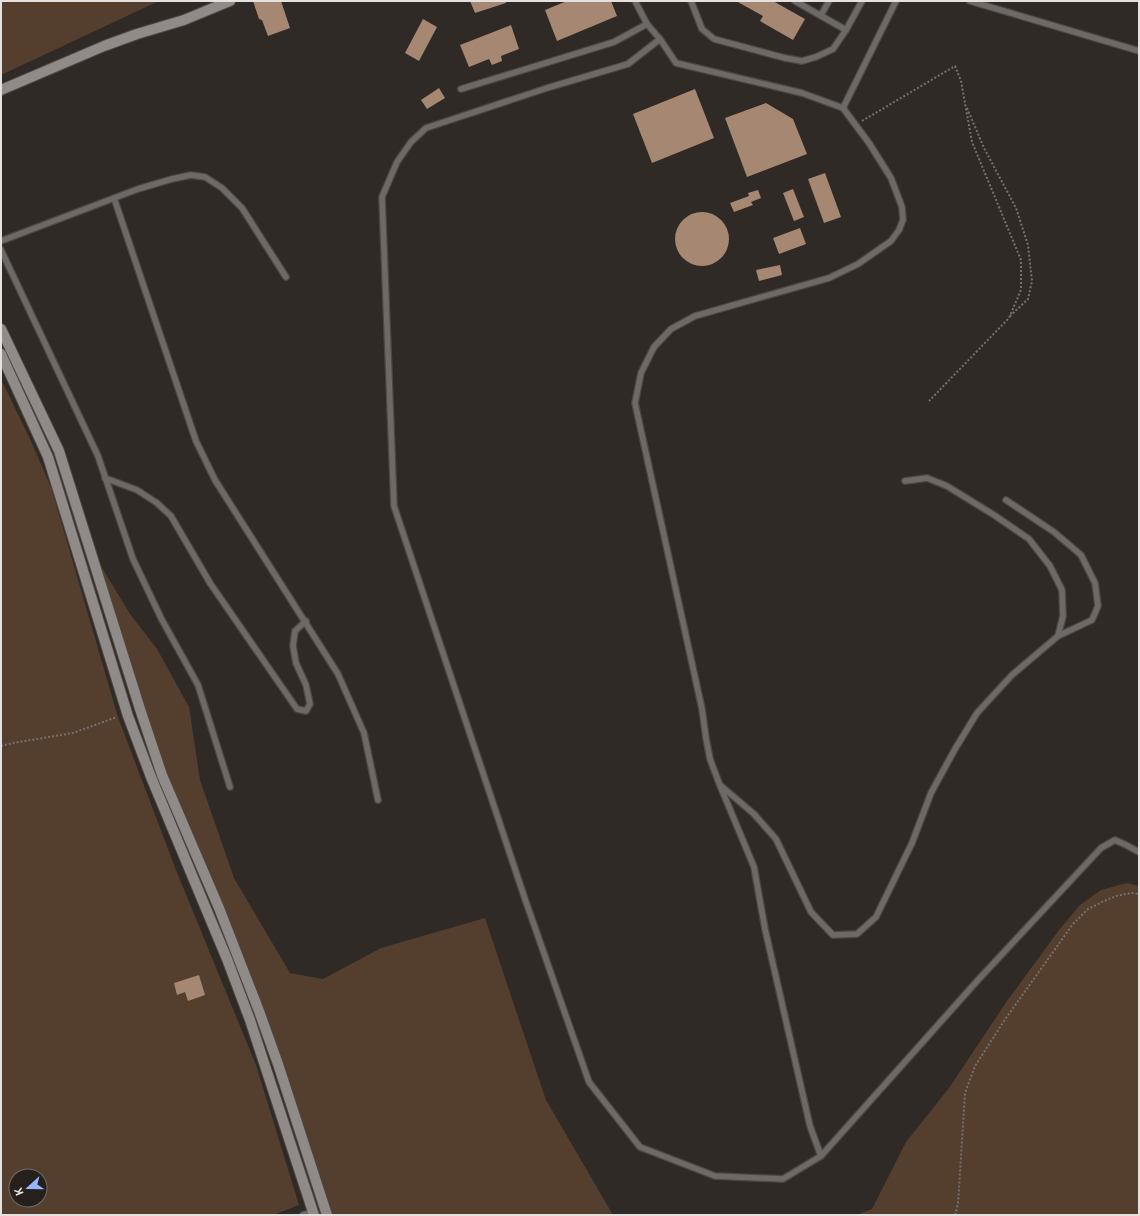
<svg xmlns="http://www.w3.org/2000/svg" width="1140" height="1216" font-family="Roboto,sans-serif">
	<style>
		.green { fill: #543e2e; fill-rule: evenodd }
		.building { fill: #a68771 }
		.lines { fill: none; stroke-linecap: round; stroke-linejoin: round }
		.lane-casing { stroke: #4c4743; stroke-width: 8 }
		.secondary-casing { stroke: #4c4743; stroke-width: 12 }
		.path { stroke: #76716e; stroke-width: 2; stroke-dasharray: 2 2; stroke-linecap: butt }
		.lane { stroke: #6c6967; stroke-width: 5.5 }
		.secondary { stroke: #908b88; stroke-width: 10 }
	</style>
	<rect width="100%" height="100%" fill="#2f2a26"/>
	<g class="green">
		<polygon points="1,1 159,1 1,75"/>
		<path d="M 1,379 L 30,439 L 51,487 L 118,717 L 176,870 L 256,1065 L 299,1205 L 273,1215 L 1,1215 ZM 16,1176 L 40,1176 L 40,1200 L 16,1200 Z"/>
		<polygon points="78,503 101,566 130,614 157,649 189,707 200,780 234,878 290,973 323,979 381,948 485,918 546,1100 613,1215 327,1215 283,1068 162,775"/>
		<polygon points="1127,883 1139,886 1139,1215 857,1215 872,1209 906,1142 949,1088 1007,1001 1059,930 1080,905 1101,890"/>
	</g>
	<g class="building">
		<polygon points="253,1 281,1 290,28 268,36 262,20 259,19"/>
		<polygon points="470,1 506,1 506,3 475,13"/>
		<polygon points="567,1 611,1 617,16 557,41 545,10"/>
		<polygon points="736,1 773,1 805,19 793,40 760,21 763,16"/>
		<polygon points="423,19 437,27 419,61 405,53"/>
		<polygon points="511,25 519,49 501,56 502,61 492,65 489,59 469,67 460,45"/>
		<polygon points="439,88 445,98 427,109 421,100"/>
		<polygon points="695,89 714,138 652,163 633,114"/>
		<polygon points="766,103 793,119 807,154 747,177 725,118"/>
		<polygon points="825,173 841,217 824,223 808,179"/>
		<polygon points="793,189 804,217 794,221 783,193"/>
		<polygon points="758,190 761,198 751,202 753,205 734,212 730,203 749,196 748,193"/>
		<circle cx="702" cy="239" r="27"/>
		<polygon points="800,228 806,244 779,254 773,238"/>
		<polygon points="780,265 782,275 759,281 756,270"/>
		<polygon points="199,975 205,995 188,1001 185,992 177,995 174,983"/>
	</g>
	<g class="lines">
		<defs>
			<g id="lane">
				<polyline points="635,1 647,24 660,39 676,63 802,93 843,108 896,1"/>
				<polyline points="691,1 702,29 714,39 785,58 802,61 816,57 833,49 846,30 862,1"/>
				<polyline points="795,1 846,30"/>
				<polyline points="970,1 1139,51"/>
				<polyline points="821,15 829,1"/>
				<polyline points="660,39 628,64 547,88 426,128 411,142 397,162 382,197 394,506 525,899 589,1082 640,1147 715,1176 783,1179 821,1156 978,980 1101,848 1115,840 1126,845 1139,852"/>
				<polyline points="461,89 614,42 647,24"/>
				<polyline points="114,198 196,441 215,480 338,674 364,733 378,800"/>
				<polyline points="1,241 138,189 172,179 191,175 205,177 222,188 242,208 286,277"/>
				<polyline points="1,250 98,456 133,559 161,618 198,685 230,787"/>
				<polyline points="105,478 137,490 157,503 171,516 210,583 297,709 306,711 310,704 306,685 296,663 293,646 295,631 306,621"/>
				<polyline points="1006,500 1054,532 1081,555 1095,583 1098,606 1092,620 1058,636"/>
				<polyline points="720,785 754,814 776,839 811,912 833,935 857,934 876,917 912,843 931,793 955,749 977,713 1012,675 1058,636 1063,616 1062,590 1050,566 1029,539 994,515 947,486 927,478 905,481"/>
				<polyline points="821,1156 810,1126 765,929 754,867 719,783 710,759 706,738 702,709 635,403 641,373 654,347 671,329 695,316 829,278 858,264 891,241 899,230 903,220 902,207 891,178 869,143 843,108"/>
				<polyline points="303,1215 313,1212"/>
			</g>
			<g id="secondary">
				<polyline points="1,90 104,46 137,34 184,20 230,1"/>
				<polyline points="1,329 59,451 140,709 162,775 219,908 259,1011 278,1064 327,1215"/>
				<polyline points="1,354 48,457 128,716 151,777 227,959 250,1020 314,1215"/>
			</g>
		</defs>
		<use href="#lane" class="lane-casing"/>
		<use href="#secondary" class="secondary-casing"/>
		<g class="path">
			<polyline points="967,108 984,148 1016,208 1028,245 1032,281 1028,299 1010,316"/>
			<polyline points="862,121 955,66 961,81 972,142 1021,260 1021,290 1009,318 929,401"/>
			<polyline points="1,746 13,743 73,733 117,717"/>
			<polyline points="955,1215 958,1204 965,1093 975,1066 1006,1018 1073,924 1088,909 1102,902 1116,896 1131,893 1139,894"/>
		</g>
		<use href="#lane" class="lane"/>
		<use href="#secondary" class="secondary"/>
	</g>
	<rect width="1140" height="1216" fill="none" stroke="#e5e1de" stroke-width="4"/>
	<g transform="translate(28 1188) rotate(249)"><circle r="19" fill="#25201c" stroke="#726d6a"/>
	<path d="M0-3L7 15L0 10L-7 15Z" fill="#99b5fd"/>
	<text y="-6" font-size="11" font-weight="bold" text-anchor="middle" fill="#e5e1de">K</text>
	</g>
</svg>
